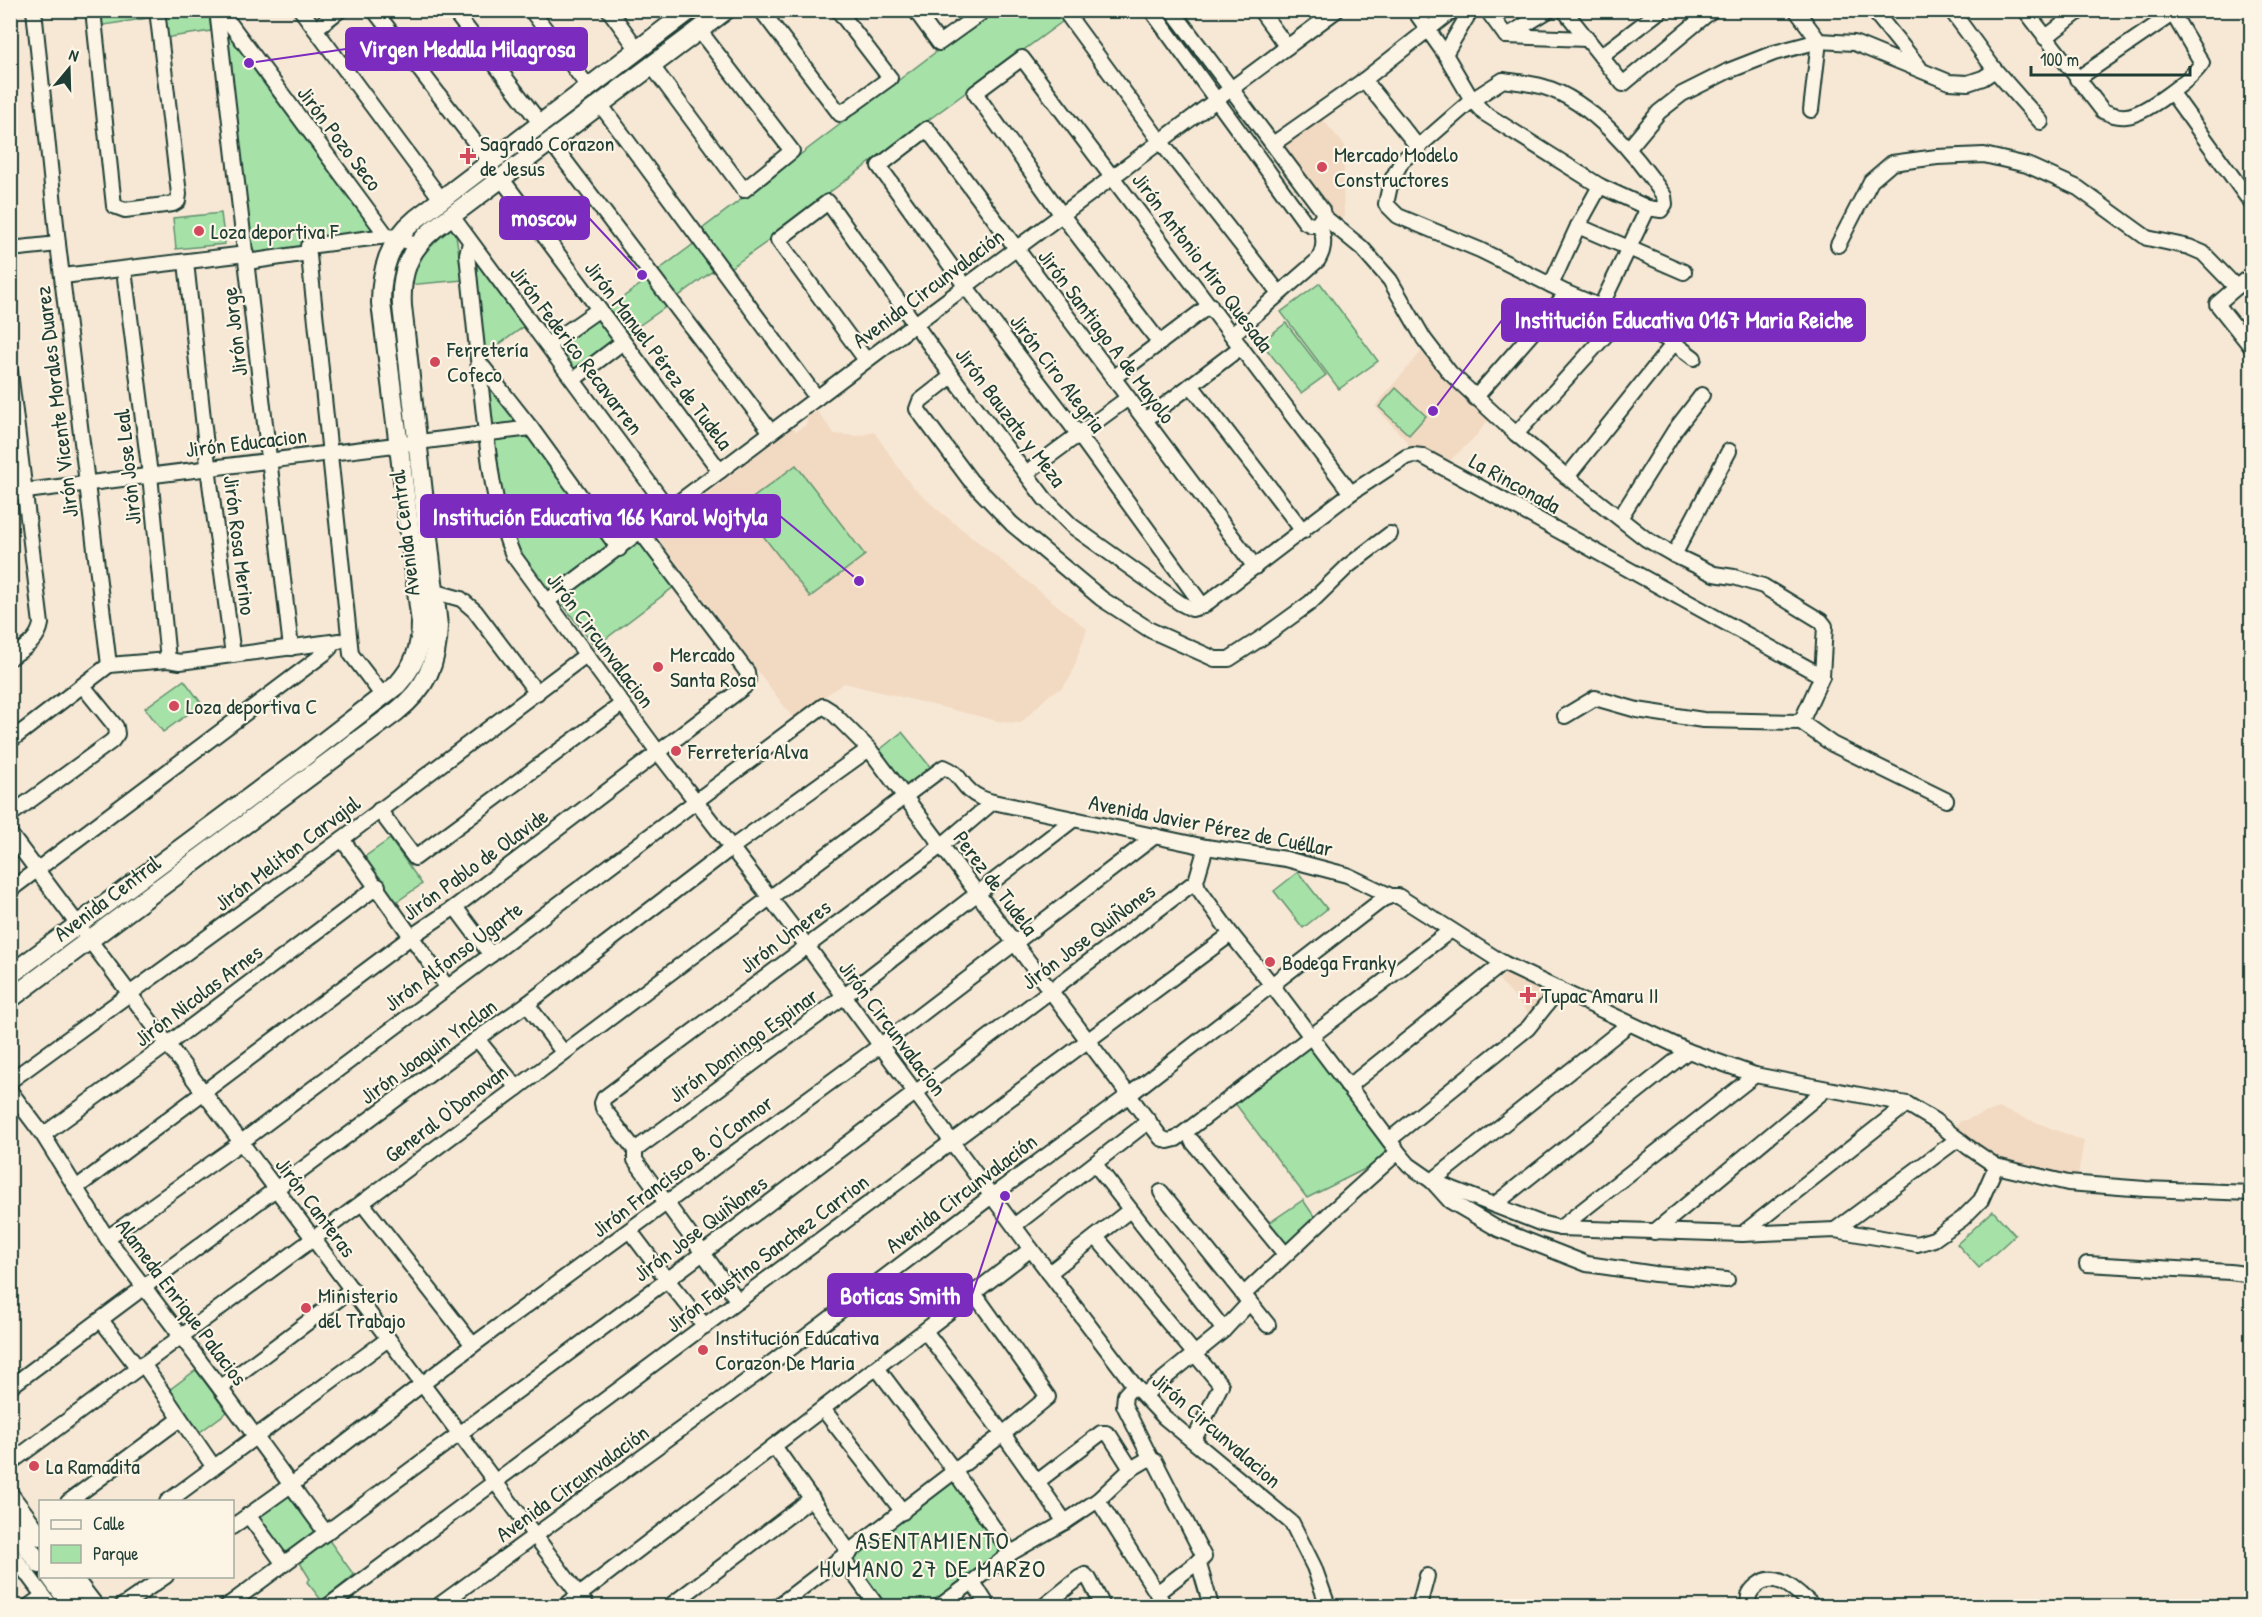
<svg xmlns="http://www.w3.org/2000/svg" width="2262" height="1617" font-family="'Patrick Hand',sans-serif">
	<style>
		.built { fill: #f2d9c2 }
		.green { fill: #a6e2a8; stroke: #62906e; stroke-width: 1.5 }
		.lines { fill: none; stroke-linecap: round; stroke-linejoin: round }
		.minor-casing { stroke: #1f3d34; stroke-width: 18 }
		.major-casing { stroke: #1f3d34; stroke-width: 22 }
		.minor { stroke: #fcf5e5; stroke-width: 14 }
		.major { stroke: #fcf5e5; stroke-width: 18 }
		.poi-dot { fill: #d1495b; stroke: #fcf5e5; stroke-width: 2 }
		.labels { text-anchor: middle; stroke-width: 4.5; stroke-linejoin: round; paint-order: stroke }
		.street-label { font-size: 22px; fill: #1f3d34; stroke: #fcf5e5 }
		.poi-label { font-size: 22px; fill: #1f3d34; stroke: #fcf5e5; text-anchor: start }
		.neighbourhood-label { font-size: 24px; letter-spacing: 1.5px; fill: #1f3d34; stroke: #fcf5e5 }
		.leader { fill: none; stroke: #7b2cbf; stroke-width: 2 }
		.callout-dot { fill: #7b2cbf; stroke: #fcf5e5; stroke-width: 2 }
		.callout { fill: #7b2cbf; stroke: #7b2cbf; stroke-width: 2 }
		.callout-label { font-size: 24px; text-anchor: middle; font-weight: bold; fill: #fff }
	</style>
	<rect width="100%" height="100%" fill="#f7e8d5"/>
	<filter id="ink" filterUnits="userSpaceOnUse"><feTurbulence type="fractalNoise" baseFrequency=".0167" numOctaves="2"/><feDisplacementMap in="SourceGraphic" scale="12" xChannelSelector="R" yChannelSelector="G"/><feConvolveMatrix kernelMatrix="1 2 1 2 8 2 1 2 1" color-interpolation-filters="sRGB"/></filter>
	<g filter="url(#ink)">
		<g class="built">
			<polygon points="1319,115 1345,146 1343,188 1344,217 1336,221 1282,142"/>
			<polygon points="1421,352 1437,370 1492,415 1476,436 1444,466 1414,450 1375,406"/>
			<polygon points="816,410 835,434 858,436 874,432 910,484 938,510 1087,629 1071,676 1062,688 1050,694 1021,723 1002,722 844,683 793,718 655,534 793,427 796,431 806,425 807,417"/>
			<polygon points="1512,968 1549,987 1541,1003 1529,1014 1499,980"/>
			<polygon points="1999,1108 2084,1141 2077,1180 1989,1157 1955,1128 1959,1122"/>
			<polygon points="1011,1149 1020,1160 999,1176 995,1175 987,1168"/>
		</g>
		<g class="green">
			<polygon points="97,11 154,11 154,17 98,26"/>
			<polygon points="162,11 209,11 211,31 164,38"/>
			<polygon points="699,11 714,11 418,234 414,231 586,95"/>
			<polygon points="990,11 1059,11 1066,19 830,192 828,199 730,268 702,229"/>
			<polygon points="220,14 379,234 306,251 249,257"/>
			<polygon points="221,213 225,244 176,249 173,218"/>
			<path d="M 452,228 L 455,229 L 463,280 L 407,285 C 416,260 431,244 452,228 Z"/>
			<polygon points="699,240 718,267 676,298 656,272"/>
			<polygon points="472,257 475,257 526,325 483,356"/>
			<polygon points="648,279 667,306 624,336 604,311"/>
			<polygon points="1320,283 1378,361 1339,389 1281,312"/>
			<polygon points="597,315 619,342 576,374 555,346"/>
			<polygon points="1286,323 1326,375 1301,393 1261,342"/>
			<polygon points="487,381 517,423 492,425"/>
			<polygon points="1396,388 1426,416 1409,435 1379,407"/>
			<polygon points="529,433 613,545 550,594 521,552 508,527 493,436"/>
			<polygon points="796,465 865,555 810,597 741,507"/>
			<polygon points="641,541 675,586 595,647 560,601"/>
			<polygon points="184,680 202,704 163,732 145,708"/>
			<polygon points="902,732 932,769 908,789 878,751"/>
			<polygon points="390,839 422,884 395,903 363,858"/>
			<polygon points="1298,872 1327,909 1303,928 1274,891"/>
			<polygon points="1310,1045 1388,1153 1383,1160 1307,1198 1234,1102"/>
			<polygon points="1303,1200 1318,1222 1283,1247 1266,1225"/>
			<polygon points="1993,1211 2015,1235 1979,1268 1957,1244"/>
			<polygon points="196,1370 227,1412 200,1432 169,1390"/>
			<polygon points="954,1481 1002,1550 928,1606 886,1606 850,1559"/>
			<polygon points="290,1487 322,1532 286,1559 253,1514"/>
			<polygon points="326,1536 354,1575 322,1601 307,1582 310,1579 297,1558"/>
		</g>
		<g class="lines">
			<defs>
				<g id="minor">
					<polyline points="34,10 58,244 109,665"/>
					<polyline points="93,10 114,206 125,210 173,204 178,201 179,194 157,10"/>
					<polyline points="217,10 291,648"/>
					<polyline points="220,10 387,236 398,237 416,246"/>
					<polyline points="301,10 441,199"/>
					<polyline points="374,10 490,162"/>
					<polyline points="453,10 541,124"/>
					<polyline points="531,10 589,88"/>
					<polyline points="609,10 639,51"/>
					<polyline points="761,10 840,114 890,78 838,10"/>
					<polyline points="915,10 939,43 985,10"/>
					<polyline points="1064,10 1160,141 1279,293"/>
					<polyline points="1151,10 1305,222 1311,225 1318,224"/>
					<polyline points="1172,10 1322,210 1323,216 1319,222"/>
					<polyline points="1260,10 1287,47"/>
					<path d="M 1414,10 L 1445,54 L 1472,100 L 1484,113 L 1600,186 L 1648,208 L 1661,210 L 1665,204 L 1664,196 C 1637,156 1592,101 1544,87 C 1531,83 1516,82 1503,80 L 1472,100 L 1402,161 L 1391,181 L 1386,204 L 1398,216 L 1480,250 L 1567,293 L 1623,316 L 1674,343 L 1694,358"/>
					<polyline points="1487,10 1506,36"/>
					<polyline points="1564,10 1623,84 1712,10"/>
					<polyline points="1796,10 1819,41 1811,110"/>
					<polyline points="1873,10 1919,67"/>
					<polyline points="1951,10 1995,70 2041,122"/>
					<path d="M 2025,10 L 2103,111 C 2110,114 2117,117 2126,116 C 2144,115 2192,79 2202,63 L 2173,14"/>
					<polyline points="315,29 340,10"/>
					<polyline points="1506,36 1587,39"/>
					<polyline points="1507,36 1549,10"/>
					<polyline points="2045,38 2081,10"/>
					<polyline points="1445,54 1471,10"/>
					<polyline points="1601,56 1661,10"/>
					<polyline points="652,66 744,190 792,151 699,30"/>
					<polyline points="344,67 390,32"/>
					<polyline points="2077,79 2178,10"/>
					<polyline points="1364,80 1419,148"/>
					<polyline points="2172,93 2252,204"/>
					<polyline points="600,104 817,398"/>
					<polyline points="550,141 771,432"/>
					<polyline points="1273,144 1364,80 1453,10"/>
					<polyline points="1629,148 1659,112 1682,94 1728,71 1774,53 1819,41 1854,43 1949,82 1968,83 1983,78 1995,70"/>
					<polyline points="501,178 720,471"/>
					<polyline points="451,215 669,510"/>
					<polyline points="1323,216 1362,248 1390,280 1424,339 1450,373 1516,434 1567,477 1646,539 1674,555 1714,574 1734,577 1763,586 1821,621 1825,626 1822,676 1801,722"/>
					<polyline points="1578,226 1684,272"/>
					<path d="M 470,243 L 467,254 C 472,302 477,349 482,397 C 488,450 492,506 513,555 L 658,752 L 807,946 L 1031,1249 L 1134,1385 L 1164,1417 L 1292,1523 L 1314,1567 L 1328,1606"/>
					<polyline points="1838,245 1871,181 1892,163 1937,157 1984,155 2027,165 2078,188 2147,238 2189,247 2203,253 2236,287"/>
					<polyline points="10,249 58,244"/>
					<polyline points="186,262 210,483 233,655"/>
					<polyline points="247,262 308,253"/>
					<polyline points="124,270 150,475 168,660"/>
					<polyline points="63,276 246,254"/>
					<polyline points="2245,280 2217,304 2252,348"/>
					<polyline points="1551,285 1578,226 1600,186"/>
					<polyline points="1601,306 1648,208"/>
					<path d="M 1232,335 L 1318,260 C 1325,248 1325,235 1318,224"/>
					<polyline points="1160,343 1062,215 975,93 1022,58 1351,493"/>
					<polyline points="548,345 598,310"/>
					<polyline points="866,360 778,240 828,202 952,376 1045,499 1072,526 1180,603 1192,609 1203,606 1351,493 1406,457 1413,455 1422,456 1472,483 1822,676"/>
					<polyline points="479,362 531,428"/>
					<path d="M 10,371 L 41,624 C 38,641 24,648 10,658"/>
					<polyline points="952,376 920,401 917,409 970,480 1012,524 1102,599 1150,630 1215,659 1229,659 1263,637 1310,603 1348,566 1390,534"/>
					<polyline points="1113,378 1210,305"/>
					<polyline points="574,379 623,342"/>
					<polyline points="1191,385 1303,531"/>
					<polyline points="1475,398 1567,293"/>
					<polyline points="1145,420 1241,347"/>
					<polyline points="1516,434 1623,316"/>
					<polyline points="1026,473 1128,398"/>
					<polyline points="1567,477 1674,343"/>
					<polyline points="10,493 531,428 619,549"/>
					<polyline points="1620,518 1675,430 1702,395"/>
					<polyline points="1674,555 1729,451"/>
					<polyline points="436,592 461,599 475,611 537,693"/>
					<polyline points="546,602 915,324 1337,10"/>
					<polyline points="1203,606 1079,435 966,287 879,166 927,129 1255,567"/>
					<polyline points="109,665 168,660 180,662 339,641"/>
					<polyline points="383,696 351,654 308,246 387,236"/>
					<polyline points="1565,716 1595,698 1637,710 1703,720 1801,722 1832,744 1946,800"/>
					<polyline points="10,741 109,665"/>
					<polyline points="379,810 415,858 622,704"/>
					<polyline points="10,815 112,741 117,734 116,727 83,686"/>
					<polyline points="10,834 459,1433 587,1606"/>
					<polyline points="342,839 447,987"/>
					<polyline points="1206,847 1196,881 1198,888 1231,934 1272,985 1398,1152 1409,1165 1432,1181 1540,1223 1560,1228 1742,1234 1835,1230 1917,1244 1934,1239 1962,1219 1981,1200 1996,1166"/>
					<polyline points="10,890 325,653 330,648 331,643"/>
					<polyline points="455,907 491,955"/>
					<polyline points="527,1004 563,1052"/>
					<polyline points="1629,1024 1432,1181 1450,1201 1498,1229 1587,1264 1655,1274 1727,1280"/>
					<polyline points="477,1039 517,1088"/>
					<polyline points="10,1081 342,839 586,655"/>
					<polyline points="1348,1087 1503,963"/>
					<polyline points="10,1091 43,1135 107,1238 220,1388 326,1533"/>
					<polyline points="43,1135 168,1044 378,886"/>
					<polyline points="1389,1140 1528,1028 1559,989"/>
					<polyline points="1192,1141 1285,1254"/>
					<polyline points="635,1150 603,1108 602,1103 604,1098 941,846 993,802"/>
					<polyline points="635,1150 843,997 1074,819"/>
					<polyline points="635,1150 635,1160 738,1301"/>
					<polyline points="1095,1164 1224,1330"/>
					<polyline points="76,1188 412,936 455,907 744,687 748,680 747,672 641,532"/>
					<polyline points="1161,1192 1268,1325"/>
					<polyline points="362,1203 473,1345"/>
					<polyline points="1494,1205 1688,1051"/>
					<polyline points="1015,1225 1149,1121"/>
					<polyline points="1560,1228 1755,1075"/>
					<polyline points="1835,1230 1958,1139"/>
					<polyline points="630,1231 667,1280 705,1326"/>
					<polyline points="1654,1232 1826,1089"/>
					<polyline points="1742,1234 1907,1104"/>
					<polyline points="1096,1237 1221,1385 1194,1440"/>
					<polyline points="107,1238 240,1143 823,706 831,711 869,749 1161,1138 1168,1141 1176,1139 1450,931"/>
					<polyline points="2087,1264 2230,1272 2252,1275"/>
					<polyline points="1049,1273 1130,1210"/>
					<polyline points="1243,1295 1328,1215 1398,1152"/>
					<polyline points="101,1320 138,1368"/>
					<polyline points="925,1331 1003,1434 1065,1522"/>
					<polyline points="143,1364 213,1466"/>
					<polyline points="877,1368 955,1472 1011,1553"/>
					<polyline points="1134,1385 1125,1395 1124,1405 1151,1459"/>
					<polyline points="10,1387 477,1039 527,1004 731,848 869,749"/>
					<polyline points="220,1388 352,1289"/>
					<polyline points="1144,1395 1224,1330 1249,1303"/>
					<polyline points="823,1409 903,1512"/>
					<polyline points="774,1446 850,1553"/>
					<path d="M 10,1463 L 517,1088 L 944,767 C 959,773 959,781 970,791 C 977,797 985,800 993,802 L 1206,847 L 1286,859 L 1347,875 L 1391,896 L 1398,896 L 1503,963 L 1688,1051 L 1755,1075 L 1907,1104 L 1935,1121 L 1968,1147 L 1996,1166 L 2068,1183 L 2145,1189 L 2252,1193"/>
					<polyline points="1037,1482 1101,1433 1106,1433 1110,1436 1131,1469"/>
					<polyline points="1098,1500 1165,1606"/>
					<polyline points="68,1502 180,1419"/>
					<polyline points="167,1502 388,1339"/>
					<polyline points="248,1515 284,1564"/>
					<polyline points="232,1527 295,1482 473,1345 881,1045 1155,836"/>
					<polyline points="10,1551 51,1606"/>
					<polyline points="843,1559 877,1606"/>
					<polyline points="1198,1561 1211,1606"/>
					<polyline points="973,1582 988,1606"/>
					<polyline points="29,1606 43,1596"/>
					<polyline points="122,1606 166,1576"/>
					<polyline points="227,1606 667,1280 1196,881"/>
					<polyline points="328,1606 1231,934"/>
					<polyline points="438,1606 758,1373 985,1201 1129,1095 1383,899 1391,896"/>
					<polyline points="565,1606 1031,1249"/>
					<polyline points="670,1606 812,1498"/>
					<polyline points="778,1606 1003,1434 1048,1397 974,1293"/>
					<polyline points="940,1606 1011,1553 1065,1522 1098,1500 1131,1469 1148,1459 1155,1461 1204,1557 1157,1593"/>
					<polyline points="1044,1606 1079,1578 1085,1575 1089,1579 1103,1606"/>
					<polyline points="1419,1606 1427,1576"/>
					<path d="M 1750,1606 C 1747,1597 1749,1592 1756,1586 C 1777,1568 1798,1593 1813,1606"/>
				</g>
				<g id="major">
					<path d="M 10,975 L 300,760 L 397,685 C 414,666 421,649 421,623 L 381,303 C 381,270 389,241 416,219 L 690,10"/>
					<path d="M 10,999 L 396,712 C 426,688 437,665 438,626 L 402,306 C 400,273 409,249 435,228 L 726,10"/>
					<polyline points="10,1496 40,1536"/>
					<polyline points="10,1524 40,1564"/>
					<polyline points="50,1576 72,1606"/>
					<polyline points="71,1576 94,1606"/>
				</g>
			</defs>
			<use href="#minor" class="minor-casing"/>
			<use href="#major" class="major-casing"/>
			<use href="#minor" class="minor"/>
			<use href="#major" class="major"/>
		</g>
	</g>
	<g class="poi-dot">
		<path d="M465 147h6v6h6v6h-6v6h-6v-6h-6v-6h6z"/>
		<circle cx="1322" cy="167" r="6"/>
		<circle cx="199" cy="231" r="6"/>
		<circle cx="435" cy="362" r="6"/>
		<circle cx="658" cy="667" r="6"/>
		<circle cx="174" cy="706" r="6"/>
		<circle cx="676" cy="751" r="6"/>
		<circle cx="1270" cy="962" r="6"/>
		<path d="M1525 986h6v6h6v6h-6v6h-6v-6h-6v-6h6z"/>
		<circle cx="306" cy="1308" r="6"/>
		<circle cx="703" cy="1350" r="6"/>
		<circle cx="34" cy="1466" r="6"/>
	</g>
	<g class="labels">
		<g class="street-label">
			<text transform="translate(340 138) rotate(53)" y="8">Jirón Pozo Seco</text>
			<text transform="translate(1203 262) rotate(53)" y="8">Jirón Antonio Miro Quesada</text>
			<text transform="translate(928 288) rotate(-37)" y="8">Avenida Circunvalación</text>
			<text transform="translate(234 332) rotate(-97)" y="8">Jirón Jorge</text>
			<text transform="translate(1107 336) rotate(53)" y="8">Jirón Santiago A de Mayolo</text>
			<text transform="translate(577 350) rotate(53)" y="8">Jirón Federico Recavarren</text>
			<text transform="translate(659 355) rotate(53)" y="8">Jirón Manuel Pérez de Tudela</text>
			<text transform="translate(1058 373) rotate(53)" y="8">Jirón Ciro Alegria</text>
			<text transform="translate(56 402) rotate(-97)" y="8">Jirón Vicente Morales Duarez</text>
			<text transform="translate(1011 417) rotate(53)" y="8">Jirón Bauzate y Meza</text>
			<text transform="translate(246 442) rotate(-7)" y="8">Jirón Educacion</text>
			<text transform="translate(127 467) rotate(-96)" y="8">Jirón Jose Leal</text>
			<text transform="translate(1515 483) rotate(29)" y="8">La Rinconada</text>
			<text transform="translate(404 533) rotate(-97)" y="8">Avenida Central</text>
			<text transform="translate(240 545) rotate(83)" y="8">Jirón Rosa Merino</text>
			<text transform="translate(601 640) rotate(53)" y="8">Jirón Circunvalacion</text>
			<text transform="translate(1211 825) rotate(11)" y="8">Avenida Javier Pérez de Cuéllar</text>
			<text transform="translate(287 853) rotate(-37)" y="8">Jirón Meliton Carvajal</text>
			<text transform="translate(475 864) rotate(-36)" y="8">Jirón Pablo de Olavide</text>
			<text transform="translate(996 883) rotate(53)" y="8">Perez de Tudela</text>
			<text transform="translate(107 898) rotate(-37)" y="8">Avenida Central</text>
			<text transform="translate(785 936) rotate(-37)" y="8">Jirón Umeres</text>
			<text transform="translate(1088 936) rotate(-37)" y="8">Jirón Jose QuiÑones</text>
			<text transform="translate(453 956) rotate(-37)" y="8">Jirón Alfonso Ugarte</text>
			<text transform="translate(198 995) rotate(-37)" y="8">Jirón Nicolas Arnes</text>
			<text transform="translate(893 1028) rotate(53)" y="8">Jirón Circunvalacion</text>
			<text transform="translate(743 1045) rotate(-36)" y="8">Jirón Domingo Espinar</text>
			<text transform="translate(428 1051) rotate(-36)" y="8">Jirón Joaquin Ynclan</text>
			<text transform="translate(446 1113) rotate(-37)" y="8">General O'Donovan</text>
			<text transform="translate(682 1166) rotate(-37)" y="8">Jirón Francisco B. O'Connor</text>
			<text transform="translate(961 1193) rotate(-37)" y="8">Avenida Circunvalación</text>
			<text transform="translate(316 1207) rotate(53)" y="8">Jirón Canteras</text>
			<text transform="translate(700 1228) rotate(-37)" y="8">Jirón Jose QuiÑones</text>
			<text transform="translate(767 1253) rotate(-37)" y="8">Jirón Faustino Sanchez Carrion</text>
			<text transform="translate(182 1302) rotate(53)" y="8">Alameda Enrique Palacios</text>
			<text transform="translate(1217 1430) rotate(41)" y="8">Jirón Circunvalacion</text>
			<text transform="translate(572 1483) rotate(-36)" y="8">Avenida Circunvalación</text>
		</g>
		<g class="poi-label">
			<text x="480" y="151">Sagrado Corazon<tspan x="480" dy="25">de Jesus</tspan></text>
			<text x="1334" y="162">Mercado Modelo<tspan x="1334" dy="25">Constructores</tspan></text>
			<text x="211" y="239">Loza deportiva F</text>
			<text x="447" y="357">Ferretería<tspan x="447" dy="25">Cofeco</tspan></text>
			<text x="670" y="662">Mercado<tspan x="670" dy="25">Santa Rosa</tspan></text>
			<text x="186" y="714">Loza deportiva C</text>
			<text x="688" y="759">Ferretería Alva</text>
			<text x="1282" y="970">Bodega Franky</text>
			<text x="1541" y="1003">Tupac Amaru II</text>
			<text x="318" y="1303">Ministerio<tspan x="318" dy="25">del Trabajo</tspan></text>
			<text x="715" y="1345">Institución Educativa<tspan x="715" dy="25">Corazon De Maria</tspan></text>
			<text x="46" y="1474">La Ramadita</text>
		</g>
		<g class="neighbourhood-label">
			<text x="933" y="1549">ASENTAMIENTO<tspan x="933" dy="28">HUMANO 27 DE MARZO</tspan></text>
		</g>
	</g>
	<path class="leader" d="M249 63L346 49M642 275L589 218M1433 411L1502 320M859 581L780 516M1005 1196L972 1295"/>
	<g class="callout-dot">
		<circle cx="249" cy="63" r="6"/>
		<circle cx="642" cy="275" r="6"/>
		<circle cx="1433" cy="411" r="6"/>
		<circle cx="859" cy="581" r="6"/>
		<circle cx="1005" cy="1196" r="6"/>
	</g>
	<g class="callout">
		<rect x="346" y="28" width="241" height="42" rx="6"/>
		<rect x="500" y="197" width="89" height="42" rx="6"/>
		<rect x="1502" y="299" width="363" height="42" rx="6"/>
		<rect x="421" y="495" width="359" height="42" rx="6"/>
		<rect x="828" y="1274" width="144" height="42" rx="6"/>
	</g>
	<g class="callout-label">
		<text x="467" y="57">Virgen Medalla Milagrosa</text>
		<text x="544" y="226">moscow</text>
		<text x="1684" y="328">Institución Educativa 0167 Maria Reiche</text>
		<text x="600" y="525">Institución Educativa 166 Karol Wojtyla</text>
		<text x="900" y="1304">Boticas Smith</text>
	</g>
	<rect width="2262" height="1617" fill="none" stroke="#fcf5e5" stroke-width="36"/>
	<rect x="18" y="18" width="2226" height="1581" fill="none" stroke="#1f3d34" stroke-width="2" filter="url(#ink)"/>
	<rect x="39" y="1500" width="195" height="78" fill="#fcf5e5" stroke="#a4ab9e" stroke-width="1.5"/>
	<rect x="51" y="1520" width="30" height="9" fill="#fcf5e5" stroke="#a4ab9e" stroke-width="1.5"/>
	<text x="93" y="1530" font-size="18" fill="#1f3d34">Calle</text>
	<rect x="51" y="1545" width="30" height="18" fill="#a6e2a8" stroke="#a4ab9e" stroke-width="1.5"/>
	<text x="93" y="1560" font-size="18" fill="#1f3d34">Parque</text>
	<g transform="translate(69 69) rotate(19)" stroke="#fcf5e5" stroke-width="4.5" paint-order="stroke">
	<path d="M0-4.5L10 22L0 15L-10 22Z" fill="#1f3d34"/>
	<text y="-9" font-size="16" font-weight="bold" text-anchor="middle" fill="#1f3d34">N</text>
	</g>
	<path d="M2031 66v9h159v-9" fill="none" stroke="#1f3d34" stroke-width="3"/>
	<text x="2040" y="66" font-size="18" fill="#1f3d34" stroke="#fcf5e5" stroke-width="4.5" paint-order="stroke">100 m</text>
</svg>
